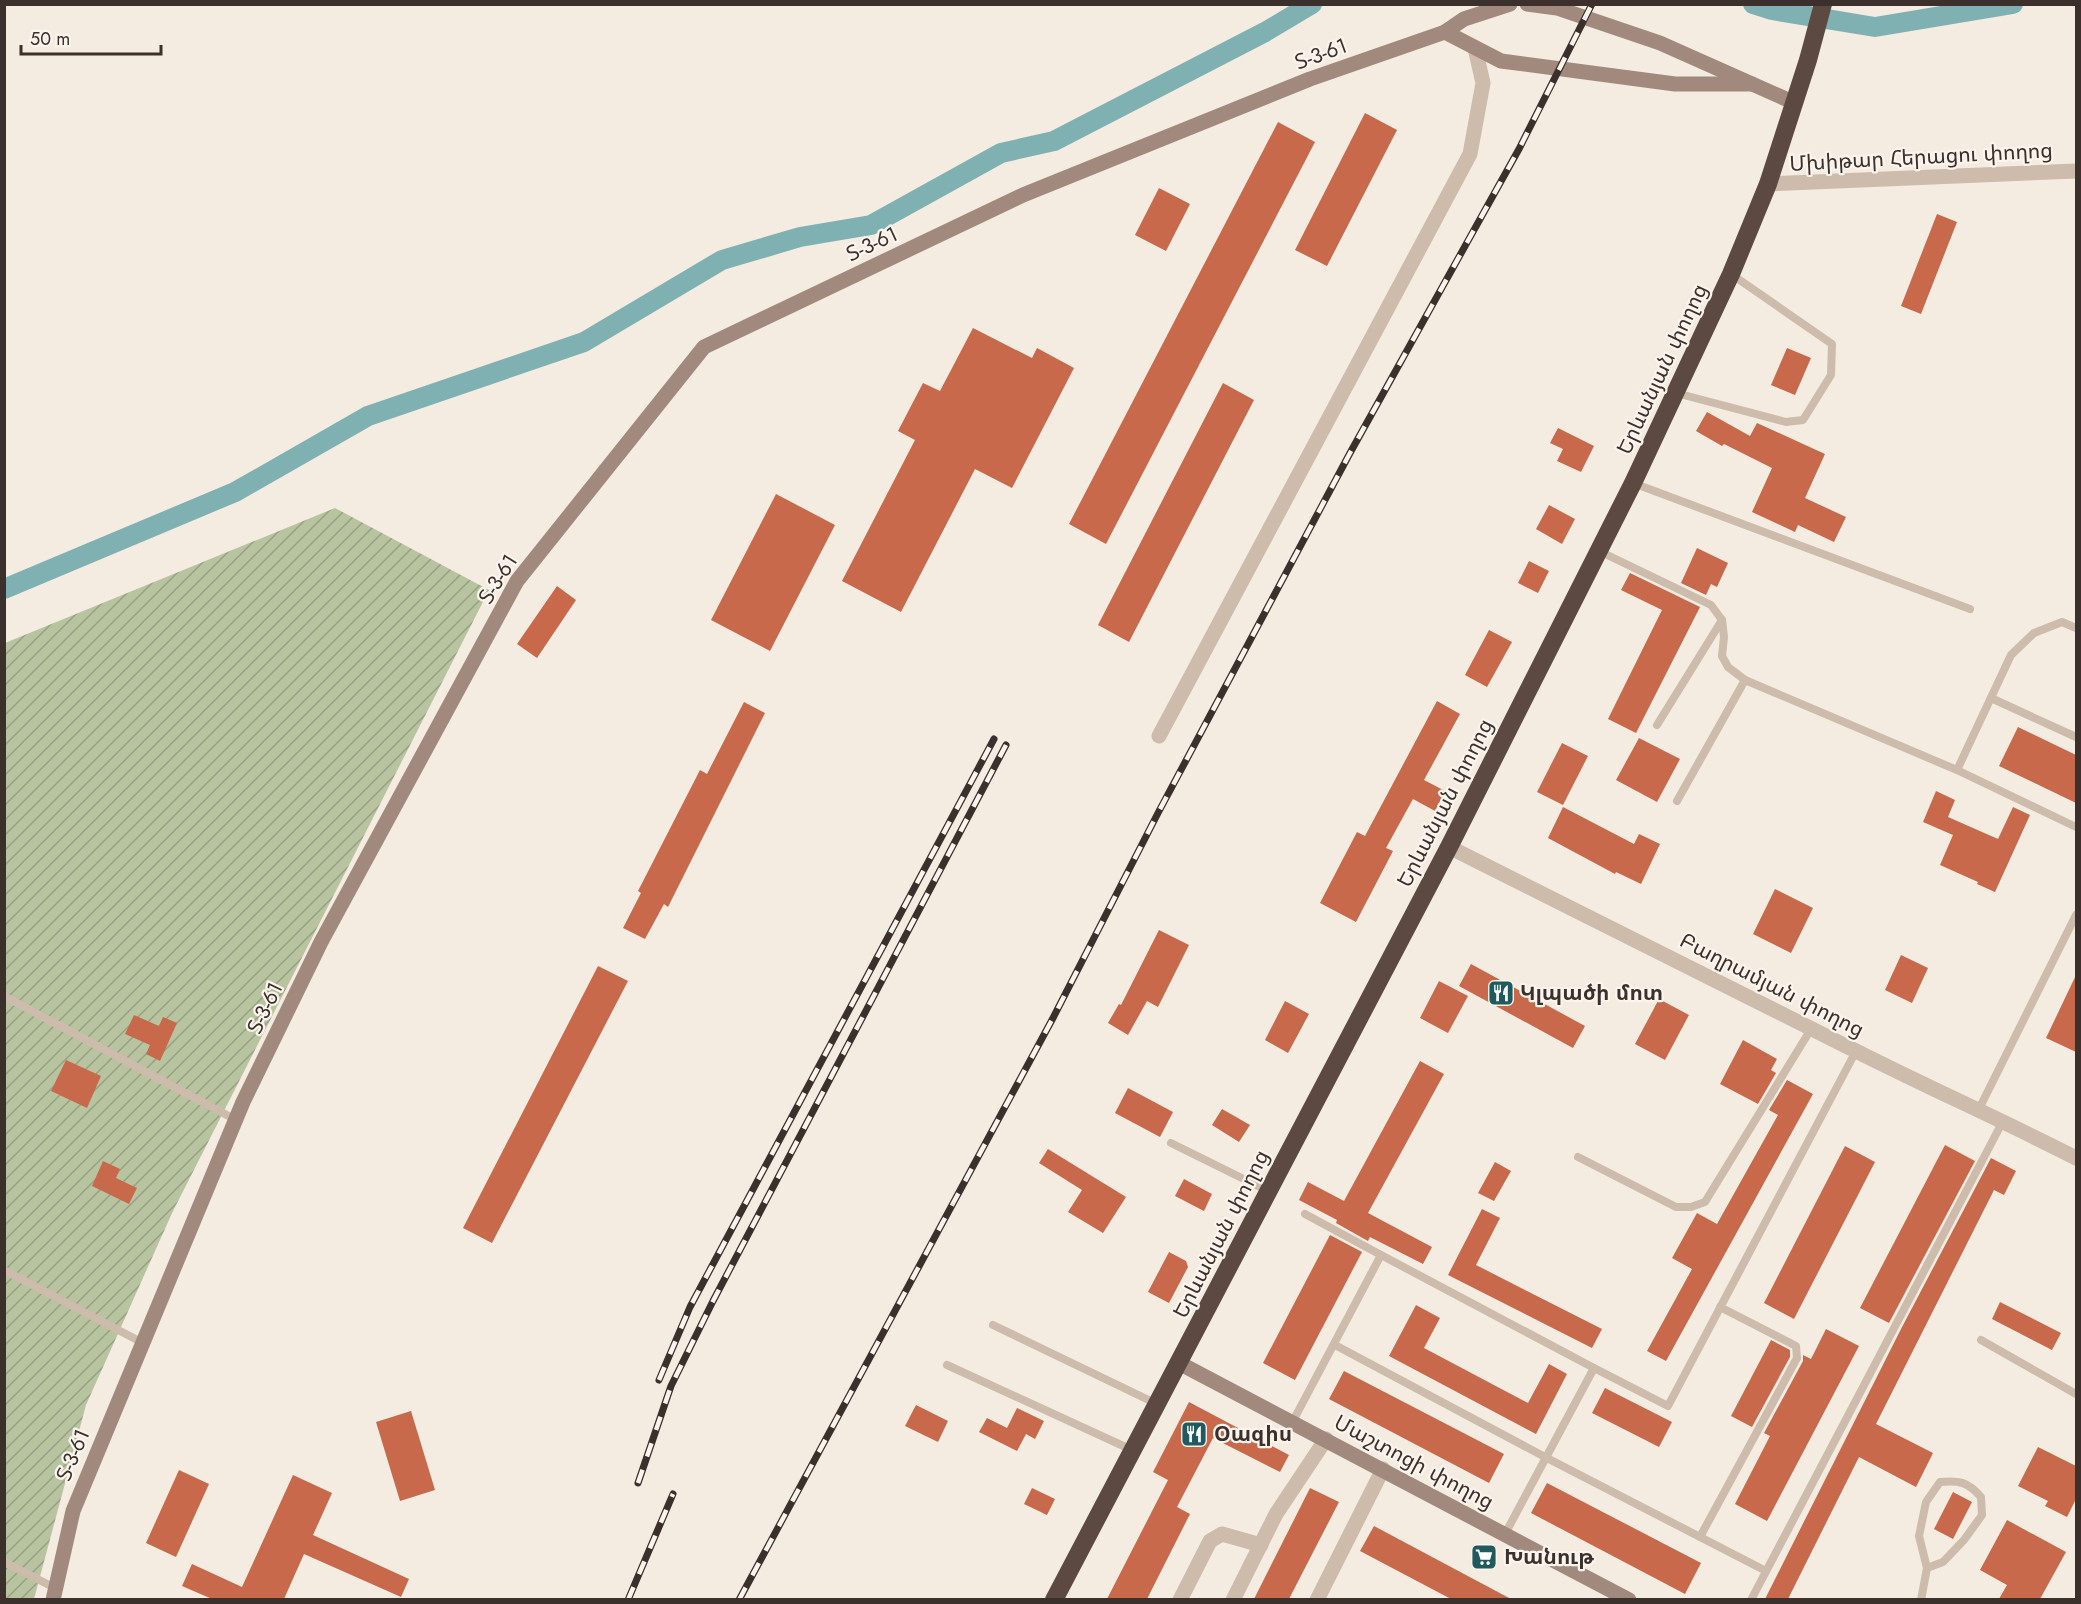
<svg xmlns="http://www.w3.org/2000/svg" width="2081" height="1604" font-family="Jost,'Noto Sans Armenian',sans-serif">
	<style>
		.garden { fill: url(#garden-furrows) }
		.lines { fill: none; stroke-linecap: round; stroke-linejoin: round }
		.canal { stroke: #7fb0b2; stroke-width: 20 }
		.building { fill: #c8694b }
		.lane { stroke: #cdbbac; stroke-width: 8 }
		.street { stroke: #cdbbac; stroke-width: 15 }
		.secondary { stroke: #a18a7d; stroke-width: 15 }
		.highway { stroke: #5c4a42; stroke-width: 18 }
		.rail-casing { stroke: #3b302b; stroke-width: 7 }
		.rail { stroke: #fbf5ee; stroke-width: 4.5; stroke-dasharray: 14; stroke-linecap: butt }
		.labels { text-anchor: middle; stroke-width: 4.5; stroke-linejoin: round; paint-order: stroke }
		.street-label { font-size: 21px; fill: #3b302b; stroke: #fbf5ee }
		.poi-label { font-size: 21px; font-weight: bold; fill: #3b302b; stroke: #fbf5ee; text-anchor: start }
	</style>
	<defs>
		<pattern id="garden-furrows" width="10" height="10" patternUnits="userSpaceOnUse" patternTransform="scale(1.5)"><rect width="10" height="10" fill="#b8c4a0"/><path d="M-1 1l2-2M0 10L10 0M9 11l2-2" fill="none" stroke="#97a083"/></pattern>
	</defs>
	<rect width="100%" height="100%" fill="#f4ebe1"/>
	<polygon class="garden" points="335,508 489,590 173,1211 86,1405 34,1599 5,1600 5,643"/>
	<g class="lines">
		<g class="canal">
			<polyline points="1753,4 1772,10 1875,27 2013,4"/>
			<polyline points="4,589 235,492 368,416 584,342 722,260 800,237 871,225 1001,153 1054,141 1265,32 1312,4"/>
		</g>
	</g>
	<g class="building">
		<polygon points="1365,113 1397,130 1327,266 1295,250"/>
		<polygon points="1278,122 1315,142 1106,544 1069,524"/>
		<polygon points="1159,188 1190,204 1166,251 1135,235"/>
		<polygon points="1937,214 1957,222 1921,314 1901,306"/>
		<polygon points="973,328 1032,358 1037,348 1074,368 1012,488 975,469 901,612 842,581 915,440 898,431 923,383 940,391"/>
		<polygon points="1787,348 1811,358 1795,395 1771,385"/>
		<polygon points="1223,383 1254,400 1129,642 1098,625"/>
		<polygon points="1707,412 1750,436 1757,423 1825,454 1805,498 1846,517 1834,542 1798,525 1795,532 1752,512 1772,468 1724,444 1722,446 1696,431"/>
		<polygon points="1558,428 1594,446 1581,472 1557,461 1563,449 1550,443"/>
		<polygon points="776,494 835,525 770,651 711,620"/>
		<polygon points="1549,505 1575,519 1562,544 1536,529"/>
		<polygon points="1697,548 1728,563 1717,587 1711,584 1706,595 1681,583"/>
		<polygon points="1529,561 1549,571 1538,593 1518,583"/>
		<polygon points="1630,573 1700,607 1636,733 1608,719 1662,610 1621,590"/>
		<polygon points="557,586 576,600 537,658 517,644"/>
		<polygon points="1489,630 1512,642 1487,687 1465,675"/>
		<polygon points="1437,701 1460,714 1424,780 1445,791 1435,811 1413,799 1386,848 1393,851 1356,922 1320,903 1357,832 1365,836"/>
		<polygon points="744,702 765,713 668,907 664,904 645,939 623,928 641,893 638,891 700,770 707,774"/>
		<polygon points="2018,727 2076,755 2076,803 1999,766"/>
		<polygon points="1639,738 1680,759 1657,802 1616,780"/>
		<polygon points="1562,743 1588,756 1563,805 1537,792"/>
		<polygon points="1936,791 1955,800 1948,817 1998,839 2013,807 2030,815 1995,892 1977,884 1978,882 1940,865 1953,835 1923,822"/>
		<polygon points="1563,807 1634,844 1639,834 1660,844 1641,884 1616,872 1615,874 1548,838"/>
		<polygon points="1775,889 1813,908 1791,953 1753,934"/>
		<polygon points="1159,930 1189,945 1158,1007 1147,1001 1128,1035 1108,1023 1119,1004 1121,1005"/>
		<polygon points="1901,955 1928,968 1912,1003 1885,990"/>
		<polygon points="1471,964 1585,1026 1573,1048 1459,986"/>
		<polygon points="598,966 628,981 492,1243 463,1228"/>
		<polygon points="2076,975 2076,1052 2046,1038"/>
		<polygon points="1439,981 1468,996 1448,1033 1420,1018"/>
		<polygon points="1659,999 1689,1015 1665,1060 1635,1044"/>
		<polygon points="1285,1001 1309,1014 1288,1053 1265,1040"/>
		<polygon points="134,1015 159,1026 163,1017 177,1023 160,1061 146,1054 150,1045 125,1034"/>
		<polygon points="1743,1040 1777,1059 1771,1070 1776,1073 1758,1104 1720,1084"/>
		<polygon points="66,1060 101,1076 87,1108 51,1091"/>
		<polygon points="1420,1061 1444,1074 1368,1213 1432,1247 1423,1264 1370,1237 1368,1241 1336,1223 1337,1220 1299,1200 1308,1182 1344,1201"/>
		<polygon points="1787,1080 1813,1094 1666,1361 1647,1351 1692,1269 1672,1258 1697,1213 1717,1224 1778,1115 1769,1110"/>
		<polygon points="1128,1088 1173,1112 1160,1137 1115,1113"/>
		<polygon points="1222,1109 1250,1125 1239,1142 1212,1125"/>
		<polygon points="1945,1145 1975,1161 1889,1323 1860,1308"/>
		<polygon points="1845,1146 1875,1162 1794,1319 1764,1303"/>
		<polygon points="1048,1149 1126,1197 1103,1233 1068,1212 1082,1190 1039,1163"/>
		<polygon points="1991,1158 2016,1171 2004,1195 1994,1190 1876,1424 1933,1453 1916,1487 1859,1457 1788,1599 1765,1599 1901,1329"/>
		<polygon points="103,1161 120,1169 116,1178 137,1188 129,1204 92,1186"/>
		<polygon points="1495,1162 1511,1171 1494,1201 1478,1193"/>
		<polygon points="1184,1179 1212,1194 1204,1211 1175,1196"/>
		<polygon points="1482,1209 1500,1218 1476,1265 1602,1329 1592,1348 1448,1275"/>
		<polygon points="1330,1235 1362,1252 1295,1380 1263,1363"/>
		<polygon points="1169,1252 1186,1261 1188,1267 1169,1303 1148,1292"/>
		<polygon points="2000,1302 2061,1333 2052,1350 1992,1319"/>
		<polygon points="1416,1305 1440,1318 1424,1348 1528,1403 1549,1364 1567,1374 1536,1434 1389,1356"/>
		<polygon points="1826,1329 1859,1346 1767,1521 1735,1504 1770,1436 1764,1433 1803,1361 1803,1355 1811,1359"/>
		<polygon points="1771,1340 1790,1350 1790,1357 1752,1427 1731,1416"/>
		<polygon points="1344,1371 1504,1454 1489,1483 1329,1399"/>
		<polygon points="1605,1388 1672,1422 1659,1447 1592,1413"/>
		<polygon points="1189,1402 1289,1455 1280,1472 1213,1438 1177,1507 1190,1514 1147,1599 1107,1599 1168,1480 1153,1472"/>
		<polygon points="916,1405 948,1421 938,1442 905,1426"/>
		<polygon points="1017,1408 1044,1421 1035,1439 1026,1434 1017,1451 979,1432 987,1418 1007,1428"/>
		<polygon points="411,1411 435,1490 400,1501 376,1422"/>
		<polygon points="2038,1447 2076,1466 2076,1499 2067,1517 2045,1506 2048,1501 2018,1486"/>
		<polygon points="179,1470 209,1484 176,1557 146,1543"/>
		<polygon points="293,1475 332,1493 313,1535 409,1579 401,1597 304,1554 284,1599 212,1599 182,1586 192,1564 242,1587"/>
		<polygon points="1547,1483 1701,1563 1685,1594 1531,1513"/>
		<polygon points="1032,1488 1055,1499 1047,1515 1024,1504"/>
		<polygon points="1310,1488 1339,1502 1289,1599 1254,1599"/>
		<polygon points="1953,1492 1972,1502 1953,1539 1934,1529"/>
		<polygon points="2007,1520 2066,1552 2040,1599 1999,1599 2007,1585 1980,1570"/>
		<polygon points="1374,1526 1511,1599 1451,1599 1360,1551"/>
	</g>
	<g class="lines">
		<g class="lane">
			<polyline points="1676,393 1786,422 1803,420 1831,375 1832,344 1731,274"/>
			<polyline points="1633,483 1970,609"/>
			<polyline points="1599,551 1711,605 1722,620 1724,637 1722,656 1728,667 1745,680 1957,770 2076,827"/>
			<polyline points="1991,698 2076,737"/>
			<polyline points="1657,725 1722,620"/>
			<polyline points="1957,770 2011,655 2034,633 2062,622 2076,628"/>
			<polyline points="1677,801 1745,680"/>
			<polyline points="4,996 236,1120"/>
			<polyline points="1978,1111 2076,915"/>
			<polyline points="1171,1143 1268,1191"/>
			<polyline points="1578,1157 1676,1207 1691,1207 1705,1202 1811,1029"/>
			<polyline points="1381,1255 1594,1368"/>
			<polyline points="4,1270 143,1343"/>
			<polyline points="993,1325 1157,1404"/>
			<polyline points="1981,1340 2076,1394"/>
			<polyline points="1335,1345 1545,1457 1766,1571"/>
			<polyline points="947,1365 1132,1450"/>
			<polyline points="1293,1421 1381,1255 1305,1214"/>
			<polyline points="1505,1534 1594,1368 1668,1406 1856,1051"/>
			<polyline points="1700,1537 1797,1358 1796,1346 1720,1307"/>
			<polyline points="4,1562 55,1588"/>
			<polyline points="1751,1600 2003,1121"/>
			<path d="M 1921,1600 L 1927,1568 L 1919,1536 L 1926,1502 L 1940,1482 C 1959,1480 1968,1482 1981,1497 L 1982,1515 L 1964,1540 L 1943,1562 L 1927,1568"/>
		</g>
		<g class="street">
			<polyline points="1768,184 2076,171"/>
			<polyline points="1159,736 1470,154 1483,83 1475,48"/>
			<path d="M 1449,847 C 1585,915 1720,984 1856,1051 C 1929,1088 2004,1121 2076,1158"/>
			<polyline points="1180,1600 1210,1541 1222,1534 1261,1545"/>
			<polyline points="1233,1600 1276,1514 1326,1439"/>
			<polyline points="1317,1600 1383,1469"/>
		</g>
		<g class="secondary">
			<polyline points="1527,4 1557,8 1660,43 1795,103"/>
			<polyline points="1445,32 1501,61 1675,84 1752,84"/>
			<polyline points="1179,1363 1629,1600"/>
			<polyline points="53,1600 73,1511 243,1102 321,942 517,581 704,347 1023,195 1310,79 1445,32 1464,19 1510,4"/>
		</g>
		<polyline class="highway" points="1054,1600 1449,847 1633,483 1731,274 1768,184 1808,60 1823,4"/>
		<defs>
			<g id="rail">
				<polyline points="659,1380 690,1307 994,739"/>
				<polyline points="638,1483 671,1386 713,1301 1006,745"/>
				<polyline points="628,1600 673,1494"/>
				<polyline points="739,1600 1053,1018 1158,813 1350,453 1519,149 1592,4"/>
			</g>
		</defs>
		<use href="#rail" class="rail-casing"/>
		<use href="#rail" class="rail"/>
	</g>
	<defs>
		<symbol id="restaurant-square" viewBox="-11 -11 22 22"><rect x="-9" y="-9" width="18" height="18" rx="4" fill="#1f5a5e" stroke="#fbf5ee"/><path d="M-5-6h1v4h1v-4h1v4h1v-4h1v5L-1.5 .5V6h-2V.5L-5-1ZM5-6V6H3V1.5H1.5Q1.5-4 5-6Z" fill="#fff"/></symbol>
		<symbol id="supermarket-square" viewBox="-11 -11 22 22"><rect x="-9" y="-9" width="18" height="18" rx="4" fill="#1f5a5e" stroke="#fbf5ee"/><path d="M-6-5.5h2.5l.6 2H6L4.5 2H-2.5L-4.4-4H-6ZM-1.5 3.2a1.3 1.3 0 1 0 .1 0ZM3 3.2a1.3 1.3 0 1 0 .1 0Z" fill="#fff"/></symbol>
	</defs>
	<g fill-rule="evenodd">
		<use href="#restaurant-square" x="1486" y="978" width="30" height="30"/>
		<use href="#restaurant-square" x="1179" y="1419" width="30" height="30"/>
		<use href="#supermarket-square" x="1469" y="1542" width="30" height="30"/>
	</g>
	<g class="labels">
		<g class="street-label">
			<text transform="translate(1321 54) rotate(-20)" y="7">Տ-3-61</text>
			<text transform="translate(1921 157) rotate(-3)" y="7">Մխիթար Հերացու փողոց</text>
			<text transform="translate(872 244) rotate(-25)" y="7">Տ-3-61</text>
			<text transform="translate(1662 369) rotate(-65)" y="7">Երևանյան փողոց</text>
			<text transform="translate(498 579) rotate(-58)" y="7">Տ-3-61</text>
			<text transform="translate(1445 803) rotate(-63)" y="7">Երևանյան փողոց</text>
			<text transform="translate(1772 985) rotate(27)" y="7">Բաղրամյան փողոց</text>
			<text transform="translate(265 1008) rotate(-64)" y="7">Տ-3-61</text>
			<text transform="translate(1221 1234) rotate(-63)" y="7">Երևանյան փողոց</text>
			<text transform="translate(73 1455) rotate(-67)" y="7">Տ-3-61</text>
			<text transform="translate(1414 1462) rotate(28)" y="7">Մաշտոցի փողոց</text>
		</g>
		<g class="poi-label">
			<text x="1520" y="1000">Կլպածի մոտ</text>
			<text x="1214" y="1441">Օազիս</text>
			<text x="1504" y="1564">Խանութ</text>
		</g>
	</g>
	<rect width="2081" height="1604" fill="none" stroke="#3b302b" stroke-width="12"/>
	<path d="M21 45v9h140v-9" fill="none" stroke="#3b302b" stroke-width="3"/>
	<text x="30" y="45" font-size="18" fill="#3b302b" stroke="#fbf5ee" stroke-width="4.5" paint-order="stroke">50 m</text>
</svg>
